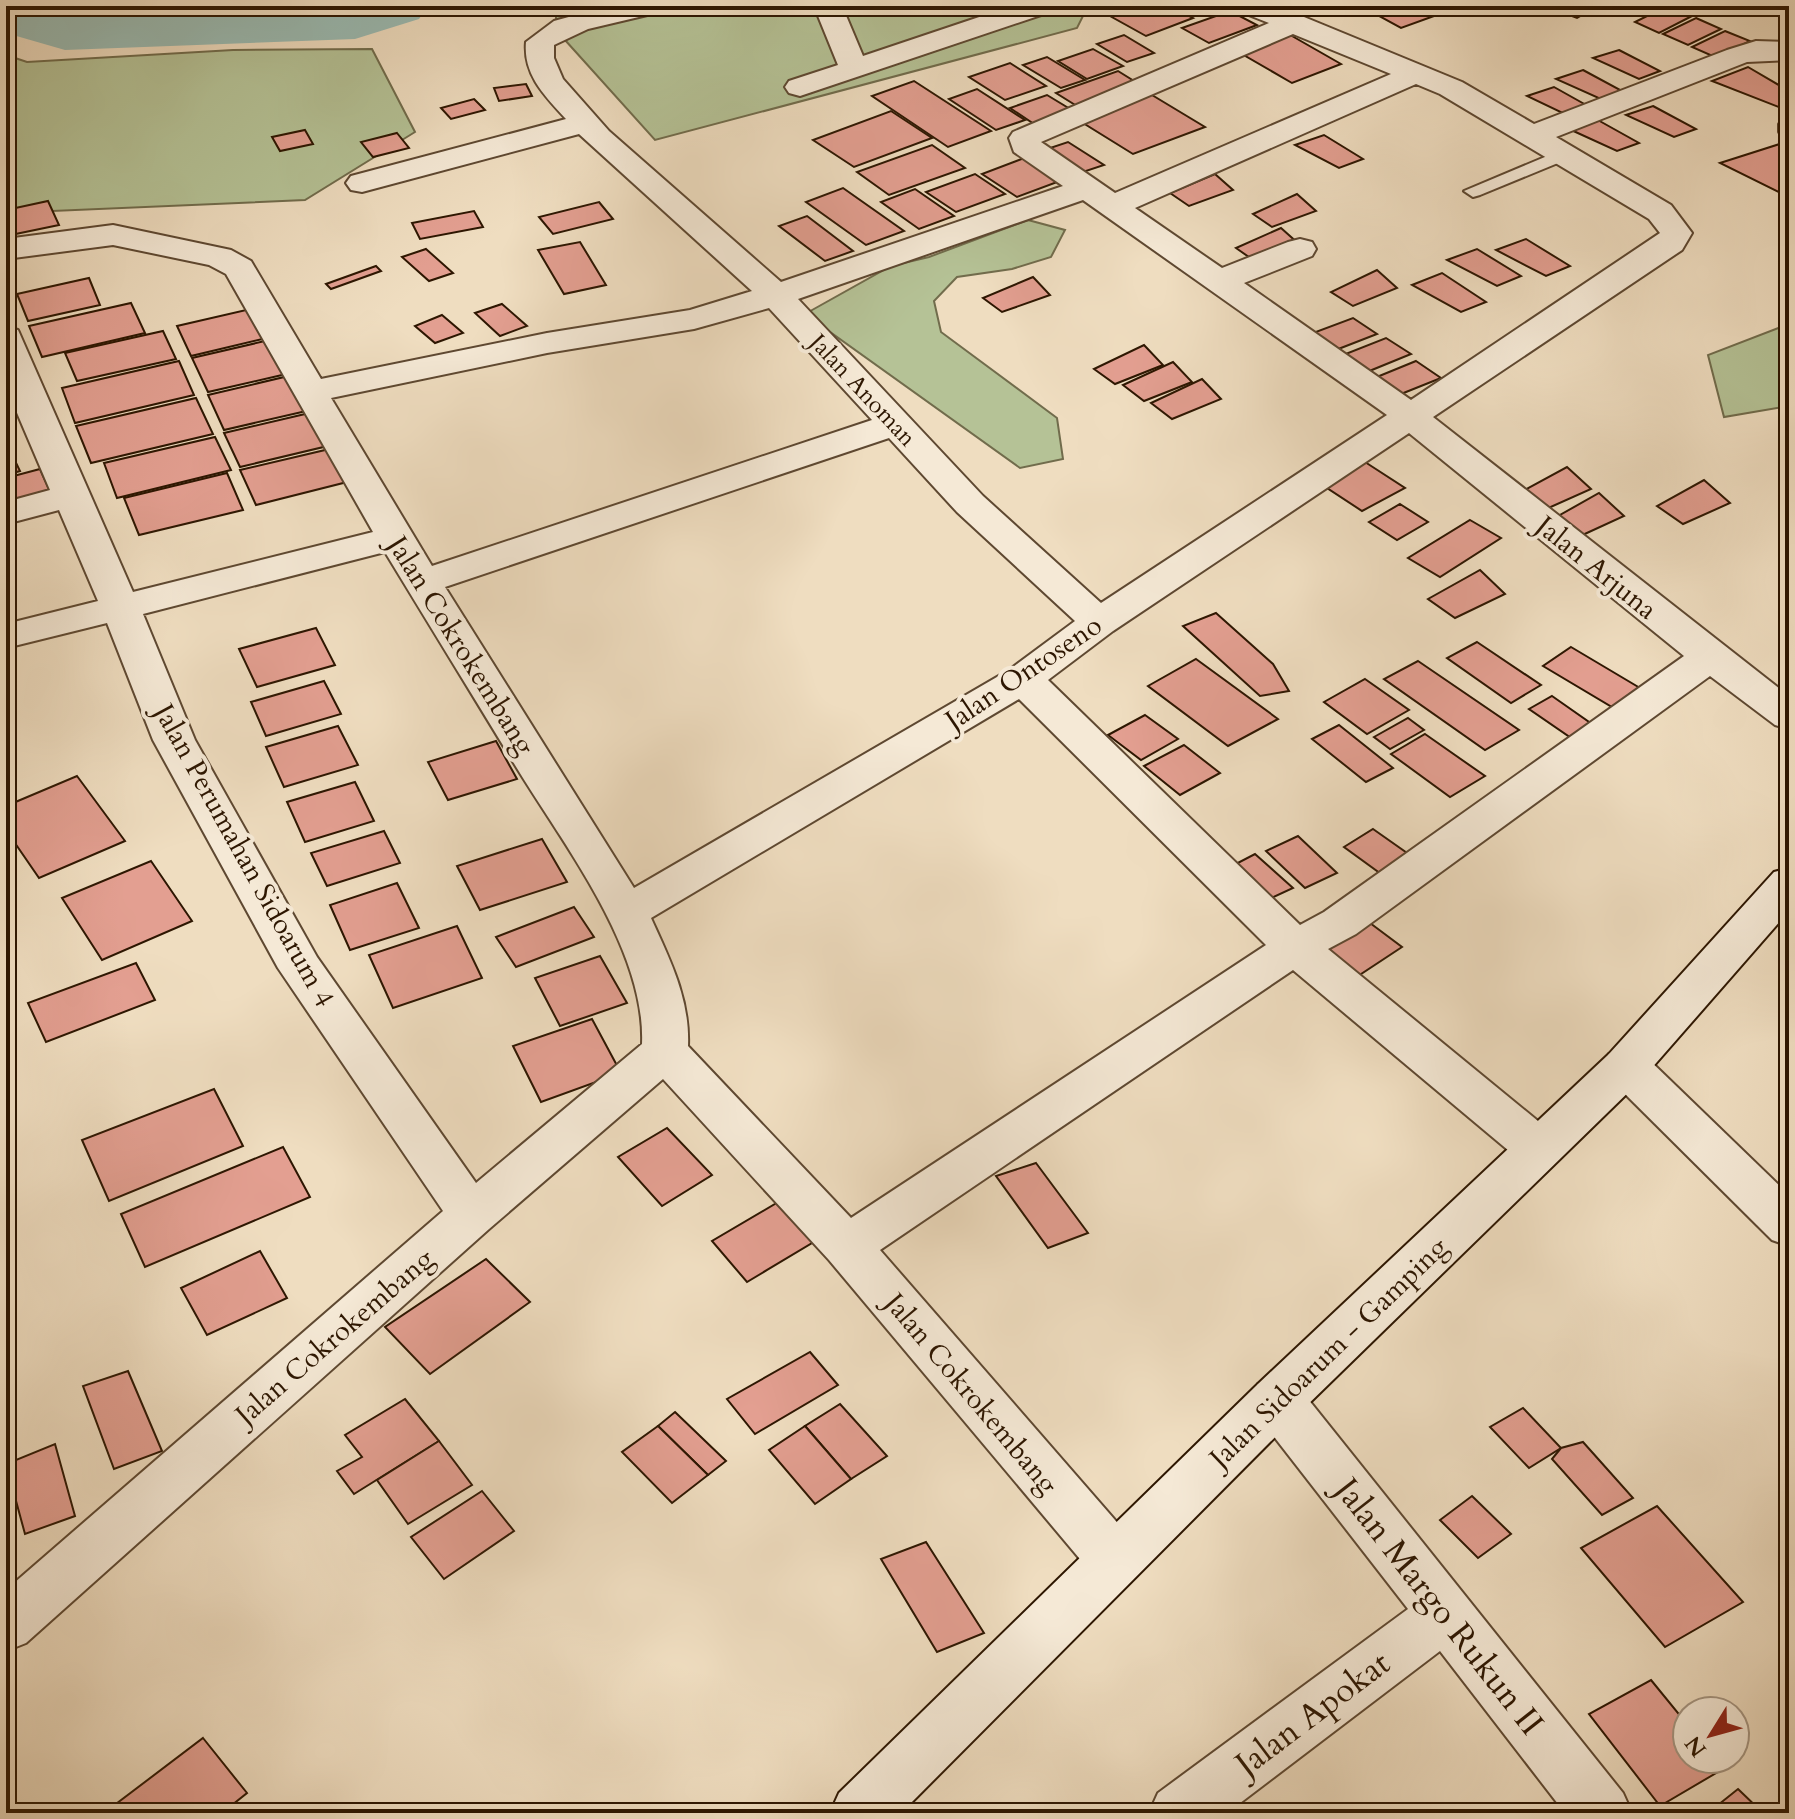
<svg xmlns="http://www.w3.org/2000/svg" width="1795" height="1819" font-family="Cardo,serif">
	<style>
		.green { fill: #b5c296; stroke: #716c4c; stroke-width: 2 }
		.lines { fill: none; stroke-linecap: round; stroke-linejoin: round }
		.river { fill: #9abbb3; fill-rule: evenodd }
		.building { fill: #e39f91; stroke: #2d1601; stroke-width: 2 }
		.lane-casing { stroke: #5e4831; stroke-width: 4 }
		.street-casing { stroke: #5e4831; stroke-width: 4 }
		.secondary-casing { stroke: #2d1601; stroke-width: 4 }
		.lane { fill: #f5e9d6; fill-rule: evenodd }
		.street { fill: #f5e9d6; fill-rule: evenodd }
		.secondary { fill: #f5e9d6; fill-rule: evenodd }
		.labels { text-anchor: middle; stroke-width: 8; stroke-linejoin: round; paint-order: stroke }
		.far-street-label { font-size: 24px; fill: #2d1601; stroke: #f5e9d6 }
		.street-label { font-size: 28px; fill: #2d1601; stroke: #f5e9d6 }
		.near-street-label { font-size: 34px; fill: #2d1601; stroke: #f5e9d6 }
	</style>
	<rect width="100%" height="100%" fill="#efddc0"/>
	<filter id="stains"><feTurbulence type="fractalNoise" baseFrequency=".0025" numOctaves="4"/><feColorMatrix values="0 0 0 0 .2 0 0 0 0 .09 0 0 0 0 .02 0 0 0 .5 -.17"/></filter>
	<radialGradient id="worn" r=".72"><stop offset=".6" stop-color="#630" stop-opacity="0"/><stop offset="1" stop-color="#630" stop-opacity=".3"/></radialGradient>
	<g class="green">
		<polygon points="556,6 1088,6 1077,28 655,140 556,30"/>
		<polygon points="372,49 415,132 305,200 6,213 6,55 27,62 233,50"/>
		<polygon points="1028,220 1065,230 1051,257 1012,269 957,277 934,301 941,332 1057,418 1063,459 1020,468 805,314 891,266 929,257"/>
		<polygon points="1789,324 1789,406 1724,417 1708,355"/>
	</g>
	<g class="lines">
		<polygon class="river" points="6,6 48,6 68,12 230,6 428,6 419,19 355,39 65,50 6,33"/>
	</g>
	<g class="building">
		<polygon points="1092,6 1171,6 1193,18 1146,36"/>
		<polygon points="1405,6 1433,6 1445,12 1401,28 1379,16"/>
		<polygon points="1545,6 1595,6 1596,7 1577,18"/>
		<polygon points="1667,6 1692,16 1659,33 1635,22"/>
		<polygon points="1230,11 1257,25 1209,43 1182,28"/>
		<polygon points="1696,18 1721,29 1688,45 1663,34"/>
		<polygon points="1725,31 1750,41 1717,58 1692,47"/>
		<polygon points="1285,32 1341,64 1292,83 1235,50"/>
		<polygon points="1124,35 1154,53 1127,62 1097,44"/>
		<polygon points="1093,49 1123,66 1087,79 1058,61"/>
		<polygon points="1619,50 1660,71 1639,79 1593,58"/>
		<polygon points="1047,57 1085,80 1061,88 1023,65"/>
		<polygon points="1010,63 1046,86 1005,100 969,77"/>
		<polygon points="1748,67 1789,91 1789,111 1712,81"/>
		<polygon points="1583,70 1624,92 1603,100 1556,79"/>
		<polygon points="1118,71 1142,86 1080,108 1056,93"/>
		<polygon points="914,81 991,131 948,147 872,96"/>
		<polygon points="526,84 532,96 499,101 494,88"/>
		<polygon points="1554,87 1595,110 1573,118 1527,96"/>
		<polygon points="977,89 1025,120 996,130 949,99"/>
		<polygon points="1147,92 1205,127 1133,154 1075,118"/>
		<polygon points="1047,95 1075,112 1037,126 1010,108"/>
		<polygon points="474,99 485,110 451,119 441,108"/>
		<polygon points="1653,106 1696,129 1674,137 1626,115"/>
		<polygon points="891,111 932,138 854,167 813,140"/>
		<polygon points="1596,119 1639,143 1617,151 1569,129"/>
		<polygon points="305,130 313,144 280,151 272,137"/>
		<polygon points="397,133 409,148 373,157 361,142"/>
		<polygon points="1324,135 1363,159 1339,168 1295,145"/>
		<polygon points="1789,141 1789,197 1720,163"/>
		<polygon points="1068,142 1104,165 1077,174 1041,151"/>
		<polygon points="932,145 965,168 889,195 857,172"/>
		<polygon points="1032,155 1068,178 1017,197 982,174"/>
		<polygon points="975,174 1005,194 956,212 926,192"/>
		<polygon points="1215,174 1233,190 1189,206 1170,193"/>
		<polygon points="843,188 904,231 866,245 806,202"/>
		<polygon points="915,189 954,216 919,229 881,202"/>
		<polygon points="1297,194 1316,211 1272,227 1253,214"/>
		<polygon points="48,201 59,225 6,236 6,210"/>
		<polygon points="599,202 613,219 553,234 539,217"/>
		<polygon points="474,211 483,227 420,239 412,223"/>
		<polygon points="807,216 853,251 825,261 779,226"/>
		<polygon points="1281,228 1300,245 1256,262 1236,248"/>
		<polygon points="1526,239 1570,266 1546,276 1496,250"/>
		<polygon points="580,242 606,285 564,294 538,250"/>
		<polygon points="426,249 453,273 429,281 402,257"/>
		<polygon points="1477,249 1521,276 1497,286 1447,260"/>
		<polygon points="376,266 381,271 331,289 326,284"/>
		<polygon points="1377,270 1397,288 1353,306 1331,292"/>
		<polygon points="1442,273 1486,302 1461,312 1412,285"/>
		<polygon points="1033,277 1050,295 1002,312 983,298"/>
		<polygon points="89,278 100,305 28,321 17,294"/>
		<polygon points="131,303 145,333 42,357 29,326"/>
		<polygon points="502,304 527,326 500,336 475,313"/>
		<polygon points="259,307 275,336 191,356 177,326"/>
		<polygon points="442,315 463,333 435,343 415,326"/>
		<polygon points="1353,318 1377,334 1328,353 1305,336"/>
		<polygon points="163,331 176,359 77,381 65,353"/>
		<polygon points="278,338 295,372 208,392 192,358"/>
		<polygon points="1386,338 1411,354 1362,374 1338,357"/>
		<polygon points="1144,345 1163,365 1115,384 1094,369"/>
		<polygon points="179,361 194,395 75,423 62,388"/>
		<polygon points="1416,361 1441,378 1391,398 1367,381"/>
		<polygon points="1173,362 1192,382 1144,401 1123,385"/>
		<polygon points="297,374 315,409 224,430 208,395"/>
		<polygon points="1202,379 1221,399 1172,419 1151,403"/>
		<polygon points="196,398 213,434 91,463 76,426"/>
		<polygon points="318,411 336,444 240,467 224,433"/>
		<polygon points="215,437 231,470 117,498 104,463"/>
		<polygon points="6,442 20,471 6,475"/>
		<polygon points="338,447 355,480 256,505 240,470"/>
		<polygon points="1365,462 1405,488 1362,511 1321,484"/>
		<polygon points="1567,467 1591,489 1544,510 1519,493"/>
		<polygon points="40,469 53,498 6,511 6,478"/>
		<polygon points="227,473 243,510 139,535 124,498"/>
		<polygon points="1704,480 1730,503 1683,524 1657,506"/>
		<polygon points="1599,493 1624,516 1576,538 1551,520"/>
		<polygon points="1400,504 1428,522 1397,540 1369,522"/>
		<polygon points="1470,520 1501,538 1440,577 1408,558"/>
		<polygon points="1480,570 1505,594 1455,618 1428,599"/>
		<polygon points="1216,613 1273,664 1289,691 1260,696 1183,626"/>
		<polygon points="316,628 335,665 257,687 239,649"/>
		<polygon points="1477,642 1541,685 1511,703 1447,658"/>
		<polygon points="1571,647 1645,691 1617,710 1543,666"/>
		<polygon points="1196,659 1278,719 1228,746 1148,686"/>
		<polygon points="1418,661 1519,730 1485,750 1384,679"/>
		<polygon points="1365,679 1409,710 1367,734 1324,702"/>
		<polygon points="324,681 341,714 266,736 251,702"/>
		<polygon points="1552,696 1599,729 1577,742 1529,709"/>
		<polygon points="1145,715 1178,739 1141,760 1108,735"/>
		<polygon points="1408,718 1424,730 1390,749 1374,737"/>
		<polygon points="1339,725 1393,768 1366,782 1312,739"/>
		<polygon points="338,726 358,765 284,787 266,747"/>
		<polygon points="1425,734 1485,776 1450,797 1391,754"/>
		<polygon points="496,741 517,779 448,800 428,762"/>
		<polygon points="1184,745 1220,773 1180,795 1144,766"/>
		<polygon points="77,776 125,841 39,878 6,830 6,806"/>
		<polygon points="355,782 374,821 305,842 287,802"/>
		<polygon points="1373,829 1417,860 1388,879 1344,847"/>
		<polygon points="384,831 400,863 327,886 311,853"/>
		<polygon points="1298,836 1337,873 1305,888 1266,851"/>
		<polygon points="542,839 567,882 480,910 457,866"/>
		<polygon points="1255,854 1293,888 1267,900 1230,867"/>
		<polygon points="151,861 192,921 102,960 62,898"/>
		<polygon points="397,883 419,928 350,950 330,905"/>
		<polygon points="574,907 594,937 516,967 496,937"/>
		<polygon points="1366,920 1402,947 1358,976 1322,949"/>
		<polygon points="457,926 482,978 393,1008 369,955"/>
		<polygon points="600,956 627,1003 560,1026 535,978"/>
		<polygon points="136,963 155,1000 46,1042 28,1003"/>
		<polygon points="592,1019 621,1073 541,1102 513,1046"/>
		<polygon points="214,1089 243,1146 109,1201 82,1140"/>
		<polygon points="667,1128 712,1175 662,1206 618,1157"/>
		<polygon points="283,1147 310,1197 145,1267 121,1214"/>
		<polygon points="1036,1163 1088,1233 1048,1248 996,1176"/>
		<polygon points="780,1201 817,1240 747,1282 712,1241"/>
		<polygon points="260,1251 287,1298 207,1335 181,1288"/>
		<polygon points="486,1259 530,1302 430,1374 385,1327"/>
		<polygon points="810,1352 838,1385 755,1434 727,1399"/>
		<polygon points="128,1371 162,1451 114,1469 83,1386"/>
		<polygon points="405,1399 439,1441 354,1494 337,1471 362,1457 345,1435"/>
		<polygon points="840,1404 887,1456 851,1479 805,1426"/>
		<polygon points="1523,1408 1561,1448 1529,1468 1490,1427"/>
		<polygon points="675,1412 726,1461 708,1475 658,1426"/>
		<polygon points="658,1426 708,1475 672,1503 622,1452"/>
		<polygon points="805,1426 851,1479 815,1504 769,1450"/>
		<polygon points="439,1441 472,1485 408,1524 377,1480"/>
		<polygon points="1583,1442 1633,1498 1602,1515 1552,1459 1561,1448"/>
		<polygon points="55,1444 75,1516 25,1534 6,1464"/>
		<polygon points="482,1491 514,1531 444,1579 411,1537"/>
		<polygon points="1472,1496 1511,1534 1478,1558 1440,1520"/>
		<polygon points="1657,1506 1743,1602 1665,1647 1581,1548"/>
		<polygon points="926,1542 984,1633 937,1652 881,1559"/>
		<polygon points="1651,1680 1687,1724 1687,1759 1715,1759 1723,1769 1660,1806 1589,1714"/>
		<polygon points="203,1738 247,1793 222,1813 104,1813"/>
		<polygon points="1738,1789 1763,1813 1708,1813"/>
	</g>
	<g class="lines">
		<defs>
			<g id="lane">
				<polygon points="1789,122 1789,132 1779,132 1779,124"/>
				<polygon points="1564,149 1570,150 1570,158 1480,195 1473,197 1464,191"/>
			</g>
			<g id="street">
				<path d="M 609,6 L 664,6 L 660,12 L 588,29 L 554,45 L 554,58 L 563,79 L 609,131 L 781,282 L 1063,186 L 1014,152 L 1009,138 L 1013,132 L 1269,23 L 1241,12 L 1237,6 L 1276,6 L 1304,17 L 1462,82 L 1534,124 L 1727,50 L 1756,41 L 1789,42 L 1789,60 L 1747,62 L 1556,137 L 1671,205 L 1692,233 L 1682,250 L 1433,417 L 1789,696 L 1789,729 L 1775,725 L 1710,676 L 1356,934 L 1328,949 L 1555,1135 L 1562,1148 L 1555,1161 L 1538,1167 L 1521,1161 L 1293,970 L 880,1250 L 1135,1543 L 1143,1560 L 1135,1577 L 1115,1585 L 1095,1577 L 829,1260 L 663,1079 L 489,1229 L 26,1643 L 6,1651 L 6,1590 L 443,1211 L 278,968 L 153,740 L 107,623 L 6,648 L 6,624 L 98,601 L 59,510 L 6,524 L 6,502 L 50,490 L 6,387 L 6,327 L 18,330 L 133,592 L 373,532 L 226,274 L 209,265 L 113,245 L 6,259 L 6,239 L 113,225 L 231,250 L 251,261 L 321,379 L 547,333 L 690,310 L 752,291 L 579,134 L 362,192 L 351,190 L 346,183 L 351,176 L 566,119 C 545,96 523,75 526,42 L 554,21 ZM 1293,34 L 1391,74 L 1115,193 L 1041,142 ZM 1416,84 L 1440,94 L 1649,219 L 1660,233 L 1411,400 L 1244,283 L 1312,256 L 1316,249 L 1312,242 L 1300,239 L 1288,242 L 1222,268 L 1135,208 ZM 1083,200 L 1387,415 L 1101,603 L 983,496 L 798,299 ZM 769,308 L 872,420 L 432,566 L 331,398 L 547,353 L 694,329 ZM 1409,433 L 1684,656 L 1324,912 L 1300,925 L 1048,680 L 1113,631 ZM 889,438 L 957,512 L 1075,621 L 1009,670 L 634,888 L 445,587 ZM 385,552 C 428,623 472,694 515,765 C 563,844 646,949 642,1044 L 476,1183 L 317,957 L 195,740 L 143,614 ZM 1019,699 L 1266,945 L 851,1218 L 688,1046 C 690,999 670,960 651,918 Z"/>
				<polygon points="814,6 842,6 863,56 1012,6 1054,6 1050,12 800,96 789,93 785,87 789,81 838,65"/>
				<polygon points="1626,1048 1643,1054 1789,1195 1789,1246 1772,1240 1609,1078 1603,1066 1609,1054"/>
				<polygon points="1277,1378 1296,1384 1623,1793 1632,1813 1565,1813 1440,1651 1227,1813 1149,1813 1158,1793 1408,1609 1258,1416 1251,1400 1258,1384"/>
			</g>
			<polygon id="secondary" points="1789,868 1789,911 1643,1078 1296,1416 901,1813 830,1813 839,1793 1258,1384 1609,1054 1774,872"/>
		</defs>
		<use href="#lane" class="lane-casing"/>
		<use href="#street" class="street-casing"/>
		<use href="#secondary" class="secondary-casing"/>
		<use href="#lane" class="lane"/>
		<use href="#street" class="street"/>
		<use href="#secondary" class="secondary"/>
	</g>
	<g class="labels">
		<g class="far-street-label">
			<text transform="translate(863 390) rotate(47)" y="8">Jalan Anoman</text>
		</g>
		<g class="street-label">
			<text transform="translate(1597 567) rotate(39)" y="10">Jalan Arjuna</text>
			<text transform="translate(462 645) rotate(58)" y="10">Jalan Cokrokembang</text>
			<text transform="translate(1023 672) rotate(-34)" y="10">Jalan Ontoseno</text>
			<text transform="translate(245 855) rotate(61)" y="10">Jalan Perumahan Sidoarum 4</text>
			<text transform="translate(334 1336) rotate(-41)" y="10">Jalan Cokrokembang</text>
			<text transform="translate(1328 1352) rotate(-44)" y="10">Jalan Sidoarum - Gamping</text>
			<text transform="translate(972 1393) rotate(50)" y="10">Jalan Cokrokembang</text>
		</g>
		<g class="near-street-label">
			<text transform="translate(1440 1606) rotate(52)" y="12">Jalan Margo Rukun II</text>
			<text transform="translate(1312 1713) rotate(-37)" y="12">Jalan Apokat</text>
		</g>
	</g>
	<rect width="1795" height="1819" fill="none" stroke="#efddc0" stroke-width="32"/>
	<rect x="8" y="8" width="1779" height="1803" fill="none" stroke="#2d1601" stroke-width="4"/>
	<rect x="16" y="16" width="1763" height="1787" fill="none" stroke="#2d1601" stroke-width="2"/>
	<g transform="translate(1711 1735) rotate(233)"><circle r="38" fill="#f5e9d6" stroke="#a59581" stroke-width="2"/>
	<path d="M0-6L14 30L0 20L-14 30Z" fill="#8f2418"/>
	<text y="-12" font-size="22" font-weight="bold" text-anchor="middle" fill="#2d1601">N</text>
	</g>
	<rect width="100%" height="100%" filter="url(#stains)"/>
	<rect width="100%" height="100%" fill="url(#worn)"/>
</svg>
